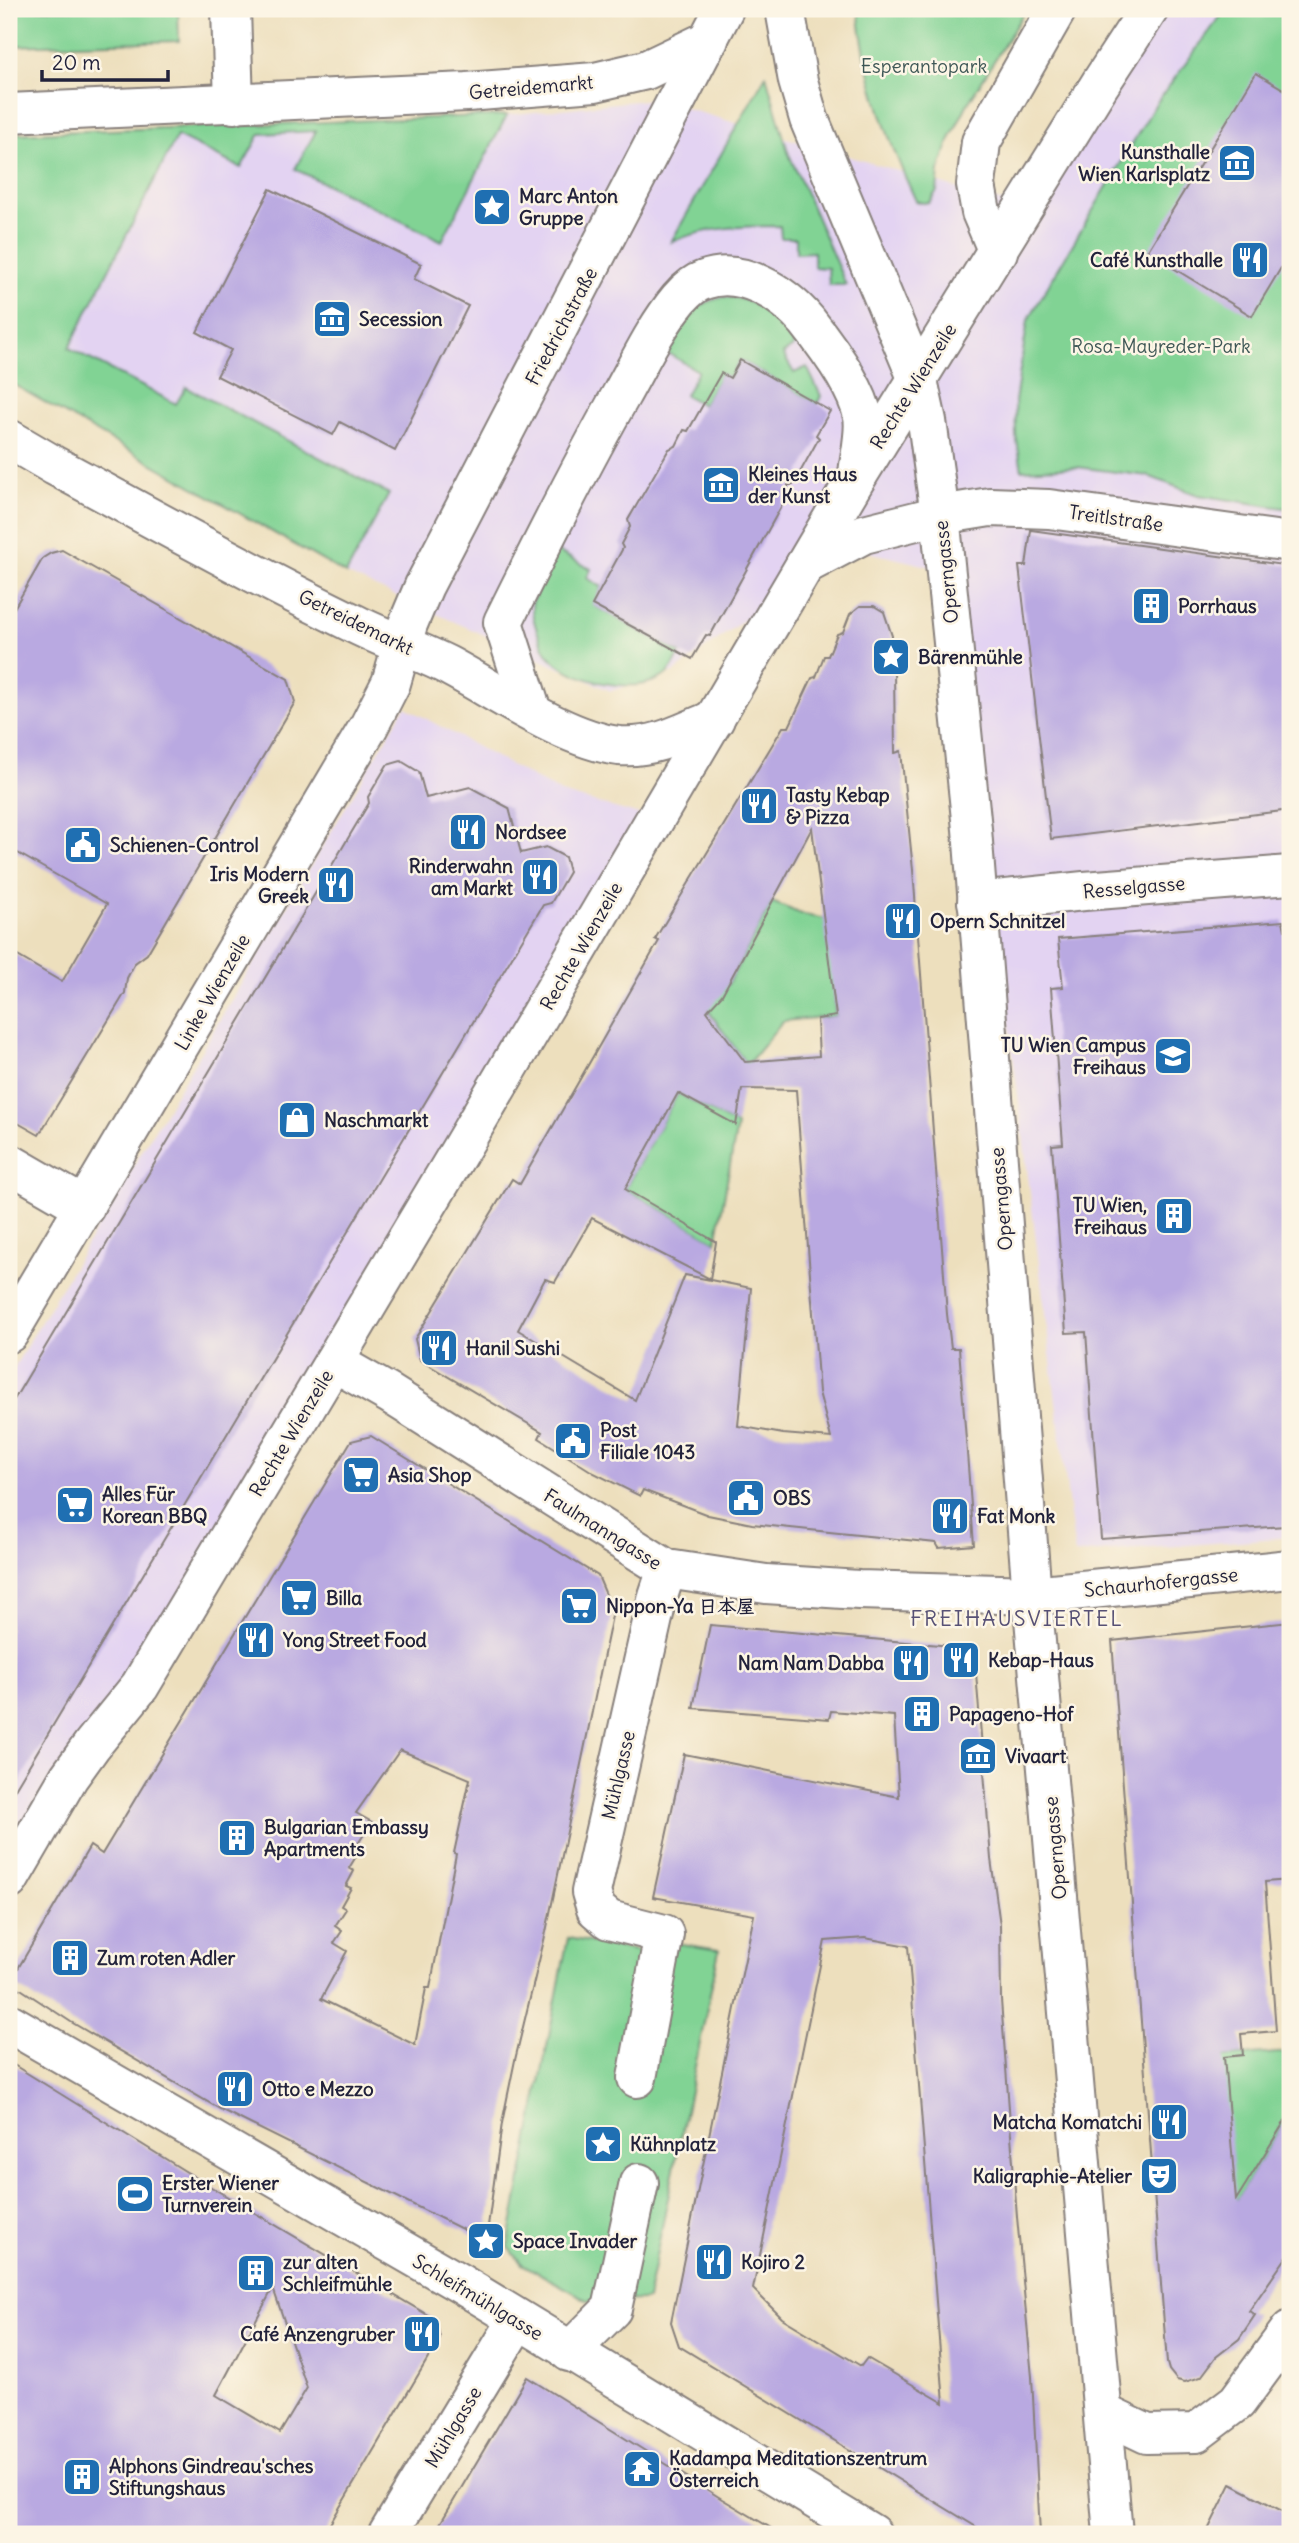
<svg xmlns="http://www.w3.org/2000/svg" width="1299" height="2543" font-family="Delius,'LXGW WenKai TC',sans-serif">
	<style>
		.built { fill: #e3d3f2 }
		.green { fill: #81d394; stroke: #527a68; stroke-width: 2 }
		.building { fill: #b9a9e1; fill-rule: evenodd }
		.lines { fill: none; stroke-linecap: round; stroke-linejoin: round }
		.minor-casing { stroke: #88807c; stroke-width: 42 }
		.major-casing { stroke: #88807c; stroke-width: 42 }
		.minor { stroke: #fff; stroke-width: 38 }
		.major { stroke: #fff; stroke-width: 38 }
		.labels { text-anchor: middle; stroke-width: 5; stroke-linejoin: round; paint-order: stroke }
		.park-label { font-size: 19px; fill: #3e5756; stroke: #fcf5e5 }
		.street-label { font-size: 19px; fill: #22223b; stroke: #fcf5e5 }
		.poi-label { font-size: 19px; font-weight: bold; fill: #22223b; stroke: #fcf5e5; text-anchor: start }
		.neighbourhood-label { font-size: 21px; letter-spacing: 2px; fill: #575175; stroke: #fcf5e5 }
	</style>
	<rect width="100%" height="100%" fill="#fcf5e5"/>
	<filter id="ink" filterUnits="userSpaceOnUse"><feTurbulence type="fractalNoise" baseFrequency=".0143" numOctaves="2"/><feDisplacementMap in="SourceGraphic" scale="14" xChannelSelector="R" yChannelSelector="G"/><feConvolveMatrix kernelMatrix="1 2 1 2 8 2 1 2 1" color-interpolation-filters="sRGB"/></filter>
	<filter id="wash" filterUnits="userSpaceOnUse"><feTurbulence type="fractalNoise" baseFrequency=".00686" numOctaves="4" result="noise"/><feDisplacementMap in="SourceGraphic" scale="28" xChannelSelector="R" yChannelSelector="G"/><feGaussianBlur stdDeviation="1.57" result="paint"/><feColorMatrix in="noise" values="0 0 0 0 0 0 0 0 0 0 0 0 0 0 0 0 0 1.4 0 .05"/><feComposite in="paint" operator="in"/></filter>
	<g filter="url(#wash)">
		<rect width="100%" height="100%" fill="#eddfbd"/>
		<g class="built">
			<polygon points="1163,9 1290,9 1290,1537 1075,1554 953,572 843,546 673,673 611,691 346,574 9,382 9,134 507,115 654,99 1010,204"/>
			<polygon points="405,707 561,793 661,821 9,1886 9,1376"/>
		</g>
		<g class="green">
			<polygon points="9,9 178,9 179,41 9,46"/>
			<path d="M 858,9 L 1026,9 L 967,105 L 950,139 L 939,171 L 937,191 L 929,202 L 923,203 L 916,201 C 887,140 865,76 858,9 Z"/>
			<polygon points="1226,9 1290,9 1290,509 1198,495 1148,476 1077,467 1022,470 1016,435 1015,401 1028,320 1155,105"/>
			<path d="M 766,75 L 788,152 L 846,285 L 829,285 L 828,268 L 814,267 L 814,252 L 796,253 L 796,238 L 781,238 L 780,226 C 741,226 707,227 671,242 Z"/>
			<polygon points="507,115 442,241 295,169 316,131 260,134 241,168 177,136 69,348 176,404 186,387 389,494 346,574 9,382 9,134"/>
			<path d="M 723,297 C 755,296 777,318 794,342 L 793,347 L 783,354 L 794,373 L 807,367 L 821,396 L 817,404 L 740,360 L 730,378 L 721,374 L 703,405 L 685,395 L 698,371 L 664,351 C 681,324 689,305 723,297 Z"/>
			<path d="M 555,550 L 591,569 L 587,578 L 602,587 L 593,605 L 680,653 C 675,663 671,673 661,678 C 632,694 576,682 553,660 C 543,652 531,618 532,605 C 533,593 550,563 555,550 Z"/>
			<polygon points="772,902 804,915 833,920 835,1016 783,1021 747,1065 659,941 728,984"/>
			<polygon points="678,1093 737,1126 716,1242 625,1189"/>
			<polygon points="568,1938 643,1952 676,1943 719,1950 647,2300 589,2301 522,2264 508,2246"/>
			<polygon points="1290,2052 1290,2113 1231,2209 1214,2058"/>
		</g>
		<g id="blocks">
			<g class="building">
				<polygon points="1256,73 1290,93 1290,253 1252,316 1147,252"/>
				<polygon points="270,189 421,264 414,279 468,306 395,451 340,422 333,435 217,376 231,350 197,332"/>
				<polygon points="740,360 830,411 816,435 819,438 793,485 788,485 788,494 710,636 706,635 692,659 592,605 623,548 621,544 630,527 628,520 669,449 676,446 684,430 688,431 721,373 730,378"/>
				<polygon points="1031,530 1290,566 1290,810 1051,839 1019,566 1026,566"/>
				<polygon points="62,550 288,679 295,702 147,954 135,963 127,978 125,993 39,1135 9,1118 9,951 62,982 107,904 9,848 9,617 43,558 51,553"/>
				<path d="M 860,606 L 874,606 L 884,612 L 892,636 L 890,670 L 894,670 L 895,753 L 901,751 L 913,870 L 947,1314 L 951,1348 L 959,1348 L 974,1545 L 939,1548 L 936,1543 L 752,1524 L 708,1515 L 643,1490 L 640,1496 L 594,1473 L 539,1438 L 542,1432 L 420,1360 L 415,1339 L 512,1179 L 520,1184 L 659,941 L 655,939 L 783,727 L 789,727 L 812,678 L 816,677 L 824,656 L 828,656 L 837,634 L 843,632 L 850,614 ZM 812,828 L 836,1016 L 817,1019 L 819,1056 L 745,1062 L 707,1011 L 722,995 ZM 742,1089 L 796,1090 L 819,1392 L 831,1438 L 783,1434 L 738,1426 L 751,1288 L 685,1275 L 635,1400 L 518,1330 L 545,1279 L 555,1282 L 592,1218 L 710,1279 L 716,1242 L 625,1189 L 678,1093 L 736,1125 Z"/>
				<polygon points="401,761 419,772 426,798 470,787 509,808 521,853 546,847 565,857 569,872 551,903 543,905 9,1799 9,1408 369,803 368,797 387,765"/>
				<polygon points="1283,921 1285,930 1290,930 1290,1522 1285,1523 1285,1526 1101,1539 1086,1332 1066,1333 1052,1145 1063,1144 1051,988 1063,987 1058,939"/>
				<path d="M 371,1436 L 598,1576 L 613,1611 L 546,1932 L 515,2060 L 502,2123 L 486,2241 L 220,2109 L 71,2022 L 10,1982 L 90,1846 L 102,1854 L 351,1441 ZM 400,1750 L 470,1779 L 454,1853 L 456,1854 L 430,1988 L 426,1988 L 415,2045 L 321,1999 L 347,1951 L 334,1943 L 342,1931 L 335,1926 L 346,1909 L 341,1906 L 351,1888 L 346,1886 L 354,1871 L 349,1868 L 357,1855 L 352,1853 L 372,1822 L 356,1813 Z"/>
				<polygon points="1290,1622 1290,1880 1265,1882 1276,2031 1241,2034 1243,2055 1224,2057 1236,2200 1290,2113 1290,2252 1249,2311 1255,2315 1239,2339 1216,2357 1201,2377 1185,2382 1177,2380 1169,2370 1167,2363 1112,1641"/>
				<path d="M 710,1625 L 974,1648 L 991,1859 L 1000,1925 L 1001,2000 L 1017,2217 L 1032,2377 L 1040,2534 L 988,2534 L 679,2346 L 671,2322 L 754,1915 L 653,1897 L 684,1754 L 899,1797 L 894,1716 L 831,1711 L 829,1719 L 693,1708 ZM 865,1938 L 908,1946 L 944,2403 L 867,2358 L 861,2366 L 782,2318 L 753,2289 L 825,1941 Z"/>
				<path d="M 9,2062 L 206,2184 L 436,2320 L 440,2338 L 324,2534 L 9,2534 ZM 273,2288 L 307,2388 L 280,2433 L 216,2395 Z"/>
				<polygon points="527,2377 722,2499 781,2534 434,2534"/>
				<polygon points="1231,2484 1290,2515 1290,2534 1206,2534"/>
			</g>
		</g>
	</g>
	<g filter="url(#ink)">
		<use href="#blocks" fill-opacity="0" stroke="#88807c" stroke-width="2"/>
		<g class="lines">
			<defs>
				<g id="minor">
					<polyline points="231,9 234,104"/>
					<polyline points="998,252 981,212 976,185 981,142 1057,9"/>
					<polyline points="940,515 990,507 1049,509 1290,542"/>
					<path d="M 532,712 L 503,622 C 541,545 579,469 621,395 C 639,363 655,328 679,299 C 685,292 695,283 704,280 C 742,266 784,294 807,321 C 826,345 857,386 863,417 C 866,432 859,459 858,475"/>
					<polyline points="977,902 1084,891 1290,875"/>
					<polyline points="9,1163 85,1207"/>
					<polyline points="334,1362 390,1394 667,1569 766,1584 859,1590 1032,1595 1290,1569"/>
					<polyline points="9,2023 461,2284 872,2534"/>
					<polyline points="637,2078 664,1934 609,1920 596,1909 591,1892 658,1596 667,1569"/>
					<polyline points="569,2352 612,2309 639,2183"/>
					<polyline points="1105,2414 1147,2434 1196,2433 1237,2402 1290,2330"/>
					<polyline points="388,2534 517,2321"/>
				</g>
				<g id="major">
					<polyline points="785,9 798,81 809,119 918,380 927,421 940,515 972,829 1032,1595 1113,2534"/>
					<polyline points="9,113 467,92 595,82 646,70 709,40"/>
					<path d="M 9,439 L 55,466 C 154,519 253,575 355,624 C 385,639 417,650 447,665 C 496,691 566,740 619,746 C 654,749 684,732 715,719"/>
					<polyline points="805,565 864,534 940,515"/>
					<polyline points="9,1333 369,726 391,683 408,624 424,586 724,9"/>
					<polyline points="9,1880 69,1777 92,1745 140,1686 463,1145 858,475 1100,84 1149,9"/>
				</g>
			</defs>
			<use href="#minor" class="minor-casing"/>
			<use href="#major" class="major-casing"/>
			<use href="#minor" class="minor"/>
			<use href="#major" class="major"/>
		</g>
	</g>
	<defs>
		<symbol id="museum-square" viewBox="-11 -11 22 22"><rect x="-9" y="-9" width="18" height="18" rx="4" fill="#1f6fb2" stroke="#fcf5e5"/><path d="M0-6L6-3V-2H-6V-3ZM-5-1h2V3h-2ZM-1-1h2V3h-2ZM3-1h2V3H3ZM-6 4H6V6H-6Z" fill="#fff"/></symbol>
		<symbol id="sight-square" viewBox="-11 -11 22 22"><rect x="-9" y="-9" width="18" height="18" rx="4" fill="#1f6fb2" stroke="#fcf5e5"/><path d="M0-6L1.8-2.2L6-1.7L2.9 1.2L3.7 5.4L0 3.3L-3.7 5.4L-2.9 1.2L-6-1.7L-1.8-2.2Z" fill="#fff"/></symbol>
		<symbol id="restaurant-square" viewBox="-11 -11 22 22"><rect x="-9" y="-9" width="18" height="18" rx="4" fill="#1f6fb2" stroke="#fcf5e5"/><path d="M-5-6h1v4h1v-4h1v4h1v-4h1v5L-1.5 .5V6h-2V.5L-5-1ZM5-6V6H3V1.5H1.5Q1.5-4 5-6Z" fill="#fff"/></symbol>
		<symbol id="building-square" viewBox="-11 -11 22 22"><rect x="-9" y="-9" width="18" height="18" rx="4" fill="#1f6fb2" stroke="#fcf5e5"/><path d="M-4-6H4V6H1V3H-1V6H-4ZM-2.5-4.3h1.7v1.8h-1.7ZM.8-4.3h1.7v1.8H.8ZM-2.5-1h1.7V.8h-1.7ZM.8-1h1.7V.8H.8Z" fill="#fff"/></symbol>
		<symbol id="civic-square" viewBox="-11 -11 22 22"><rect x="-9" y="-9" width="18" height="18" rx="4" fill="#1f6fb2" stroke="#fcf5e5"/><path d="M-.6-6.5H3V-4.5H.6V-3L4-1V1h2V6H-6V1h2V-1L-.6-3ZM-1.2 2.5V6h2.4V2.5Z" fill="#fff"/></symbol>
		<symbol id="university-square" viewBox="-11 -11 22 22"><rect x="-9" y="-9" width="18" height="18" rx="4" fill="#1f6fb2" stroke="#fcf5e5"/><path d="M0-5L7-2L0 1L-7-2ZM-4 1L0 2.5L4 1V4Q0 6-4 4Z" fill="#fff"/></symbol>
		<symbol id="shop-square" viewBox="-11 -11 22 22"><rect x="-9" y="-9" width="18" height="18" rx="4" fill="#1f6fb2" stroke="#fcf5e5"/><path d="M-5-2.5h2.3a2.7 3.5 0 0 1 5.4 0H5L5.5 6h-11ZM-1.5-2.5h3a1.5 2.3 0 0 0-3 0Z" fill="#fff"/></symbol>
		<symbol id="supermarket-square" viewBox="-11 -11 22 22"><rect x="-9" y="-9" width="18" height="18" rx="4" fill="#1f6fb2" stroke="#fcf5e5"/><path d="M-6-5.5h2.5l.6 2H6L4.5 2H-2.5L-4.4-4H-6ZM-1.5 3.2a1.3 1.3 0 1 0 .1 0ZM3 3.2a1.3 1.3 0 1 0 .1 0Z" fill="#fff"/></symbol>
		<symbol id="theatre-square" viewBox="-11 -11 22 22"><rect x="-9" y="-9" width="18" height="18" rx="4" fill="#1f6fb2" stroke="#fcf5e5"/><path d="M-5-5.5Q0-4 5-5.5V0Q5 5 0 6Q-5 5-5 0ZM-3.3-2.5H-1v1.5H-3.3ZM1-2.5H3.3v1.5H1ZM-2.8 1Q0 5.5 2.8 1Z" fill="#fff"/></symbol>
		<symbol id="stadium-square" viewBox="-11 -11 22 22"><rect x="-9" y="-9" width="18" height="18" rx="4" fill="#1f6fb2" stroke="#fcf5e5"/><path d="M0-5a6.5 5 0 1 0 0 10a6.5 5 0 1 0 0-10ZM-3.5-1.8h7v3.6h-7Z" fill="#fff"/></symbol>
		<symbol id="temple-square" viewBox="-11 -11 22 22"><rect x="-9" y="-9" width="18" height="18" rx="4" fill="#1f6fb2" stroke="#fcf5e5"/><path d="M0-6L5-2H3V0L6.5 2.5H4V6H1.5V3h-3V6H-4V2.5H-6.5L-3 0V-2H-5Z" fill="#fff"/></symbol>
	</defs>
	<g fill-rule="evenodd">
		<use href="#museum-square" x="1215" y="141" width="44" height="44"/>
		<use href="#sight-square" x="470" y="185" width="44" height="44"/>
		<use href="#restaurant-square" x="1228" y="238" width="44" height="44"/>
		<use href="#museum-square" x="310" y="297" width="44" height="44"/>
		<use href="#museum-square" x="699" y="463" width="44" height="44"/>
		<use href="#building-square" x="1129" y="584" width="44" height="44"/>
		<use href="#sight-square" x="869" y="635" width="44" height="44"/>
		<use href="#restaurant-square" x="737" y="784" width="44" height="44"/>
		<use href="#restaurant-square" x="446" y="810" width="44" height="44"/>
		<use href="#civic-square" x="61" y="823" width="44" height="44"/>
		<use href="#restaurant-square" x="518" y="855" width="44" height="44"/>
		<use href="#restaurant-square" x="314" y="863" width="44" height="44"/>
		<use href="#restaurant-square" x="881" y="899" width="44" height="44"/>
		<use href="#university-square" x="1151" y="1034" width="44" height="44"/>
		<use href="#shop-square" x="275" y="1098" width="44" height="44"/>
		<use href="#building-square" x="1152" y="1194" width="44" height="44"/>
		<use href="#restaurant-square" x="417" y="1326" width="44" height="44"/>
		<use href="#civic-square" x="551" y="1419" width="44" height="44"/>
		<use href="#supermarket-square" x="339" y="1453" width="44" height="44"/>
		<use href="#civic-square" x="724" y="1476" width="44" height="44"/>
		<use href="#supermarket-square" x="53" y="1483" width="44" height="44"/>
		<use href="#restaurant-square" x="928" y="1494" width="44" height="44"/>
		<use href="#supermarket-square" x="277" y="1576" width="44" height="44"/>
		<use href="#supermarket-square" x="557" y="1584" width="44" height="44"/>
		<use href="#restaurant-square" x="234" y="1618" width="44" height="44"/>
		<use href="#restaurant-square" x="939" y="1638" width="44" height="44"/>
		<use href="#restaurant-square" x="889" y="1641" width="44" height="44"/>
		<use href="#building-square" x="900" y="1692" width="44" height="44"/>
		<use href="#museum-square" x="956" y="1734" width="44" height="44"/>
		<use href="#building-square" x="215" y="1816" width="44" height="44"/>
		<use href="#building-square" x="48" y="1936" width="44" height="44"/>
		<use href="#restaurant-square" x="213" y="2067" width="44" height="44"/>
		<use href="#restaurant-square" x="1147" y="2100" width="44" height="44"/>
		<use href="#sight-square" x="581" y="2122" width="44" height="44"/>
		<use href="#theatre-square" x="1137" y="2154" width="44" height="44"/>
		<use href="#stadium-square" x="113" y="2172" width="44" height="44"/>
		<use href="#sight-square" x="464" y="2219" width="44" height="44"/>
		<use href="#restaurant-square" x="692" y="2240" width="44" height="44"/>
		<use href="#building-square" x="234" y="2251" width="44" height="44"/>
		<use href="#restaurant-square" x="400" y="2312" width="44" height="44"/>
		<use href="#temple-square" x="620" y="2447" width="44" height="44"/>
		<use href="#building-square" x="60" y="2455" width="44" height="44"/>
	</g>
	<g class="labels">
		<g class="park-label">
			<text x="924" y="73">Esperantopark</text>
			<text x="1161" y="353">Rosa-Mayreder-Park</text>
		</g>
		<g class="street-label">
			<text transform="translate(531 87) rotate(-5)" y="7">Getreidemarkt</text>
			<text transform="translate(561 326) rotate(-62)" y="7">Friedrichstraße</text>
			<text transform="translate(913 386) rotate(-58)" y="7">Rechte Wienzeile</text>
			<text transform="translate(1116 518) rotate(8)" y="7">Treitlstraße</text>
			<text transform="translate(946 572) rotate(-96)" y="7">Operngasse</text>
			<text transform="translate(356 622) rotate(26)" y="7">Getreidemarkt</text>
			<text transform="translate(1134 887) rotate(-5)" y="7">Resselgasse</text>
			<text transform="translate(581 946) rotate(-60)" y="7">Rechte Wienzeile</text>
			<text transform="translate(212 992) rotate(-60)" y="7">Linke Wienzeile</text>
			<text transform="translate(1001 1199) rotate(-95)" y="7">Operngasse</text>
			<text transform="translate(291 1433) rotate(-59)" y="7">Rechte Wienzeile</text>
			<text transform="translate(603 1529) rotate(32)" y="7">Faulmanngasse</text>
			<text transform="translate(1161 1582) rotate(-6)" y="7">Schaurhofergasse</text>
			<text transform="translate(618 1775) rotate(-77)" y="7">Mühlgasse</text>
			<text transform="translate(1055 1848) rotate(-95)" y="7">Operngasse</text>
			<text transform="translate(478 2297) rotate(31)" y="7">Schleifmühlgasse</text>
			<text transform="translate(453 2427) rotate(-59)" y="7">Mühlgasse</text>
		</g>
		<g class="poi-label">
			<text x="1210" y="159" text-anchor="end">Kunsthalle<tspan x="1210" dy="22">Wien Karlsplatz</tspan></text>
			<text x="519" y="203">Marc Anton<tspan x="519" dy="22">Gruppe</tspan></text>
			<text x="1223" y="267" text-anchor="end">Café Kunsthalle</text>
			<text x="359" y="326">Secession</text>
			<text x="748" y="481">Kleines Haus<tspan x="748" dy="22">der Kunst</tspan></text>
			<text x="1178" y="613">Porrhaus</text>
			<text x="918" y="664">Bärenmühle</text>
			<text x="786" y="802">Tasty Kebap<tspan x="786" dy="22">&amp; Pizza</tspan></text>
			<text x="495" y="839">Nordsee</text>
			<text x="110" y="852">Schienen-Control</text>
			<text x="513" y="873" text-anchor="end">Rinderwahn<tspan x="513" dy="22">am Markt</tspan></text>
			<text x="309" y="881" text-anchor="end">Iris Modern<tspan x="309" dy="22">Greek</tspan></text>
			<text x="930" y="928">Opern Schnitzel</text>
			<text x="1146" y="1052" text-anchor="end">TU Wien Campus<tspan x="1146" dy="22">Freihaus</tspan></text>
			<text x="324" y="1127">Naschmarkt</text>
			<text x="1147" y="1212" text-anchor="end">TU Wien,<tspan x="1147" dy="22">Freihaus</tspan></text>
			<text x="466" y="1355">Hanil Sushi</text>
			<text x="600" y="1437">Post<tspan x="600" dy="22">Filiale 1043</tspan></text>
			<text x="388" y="1482">Asia Shop</text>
			<text x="102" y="1501">Alles Für<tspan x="102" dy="22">Korean BBQ</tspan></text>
			<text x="773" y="1505">OBS</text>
			<text x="977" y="1523">Fat Monk</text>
			<text x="326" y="1605">Billa</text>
			<text x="606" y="1613">Nippon-Ya 日本屋</text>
			<text x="283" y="1647">Yong Street Food</text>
			<text x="988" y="1667">Kebap-Haus</text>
			<text x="884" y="1670" text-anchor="end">Nam Nam Dabba</text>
			<text x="949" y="1721">Papageno-Hof</text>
			<text x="1005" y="1763">Vivaart</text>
			<text x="264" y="1834">Bulgarian Embassy<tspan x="264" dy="22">Apartments</tspan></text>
			<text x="97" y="1965">Zum roten Adler</text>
			<text x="262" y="2096">Otto e Mezzo</text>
			<text x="1142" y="2129" text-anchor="end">Matcha Komatchi</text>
			<text x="630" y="2151">Kühnplatz</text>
			<text x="1132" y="2183" text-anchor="end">Kaligraphie-Atelier</text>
			<text x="162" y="2190">Erster Wiener<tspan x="162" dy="22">Turnverein</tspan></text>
			<text x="513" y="2248">Space Invader</text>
			<text x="283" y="2269">zur alten<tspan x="283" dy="22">Schleifmühle</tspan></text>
			<text x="741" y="2269">Kojiro 2</text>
			<text x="395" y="2341" text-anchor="end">Café Anzengruber</text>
			<text x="669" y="2465">Kadampa Meditationszentrum<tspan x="669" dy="22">Österreich</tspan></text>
			<text x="109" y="2473">Alphons Gindreau'sches<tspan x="109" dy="22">Stiftungshaus</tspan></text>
		</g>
		<g class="neighbourhood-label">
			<text x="1017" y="1626">FREIHAUSVIERTEL</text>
		</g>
	</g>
	<rect width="1299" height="2543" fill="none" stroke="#fcf5e5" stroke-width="35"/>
	<path d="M42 70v10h126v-10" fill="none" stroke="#22223b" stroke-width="3.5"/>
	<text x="52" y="70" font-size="21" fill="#22223b" stroke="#fcf5e5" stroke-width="5" paint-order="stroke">20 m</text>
</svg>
